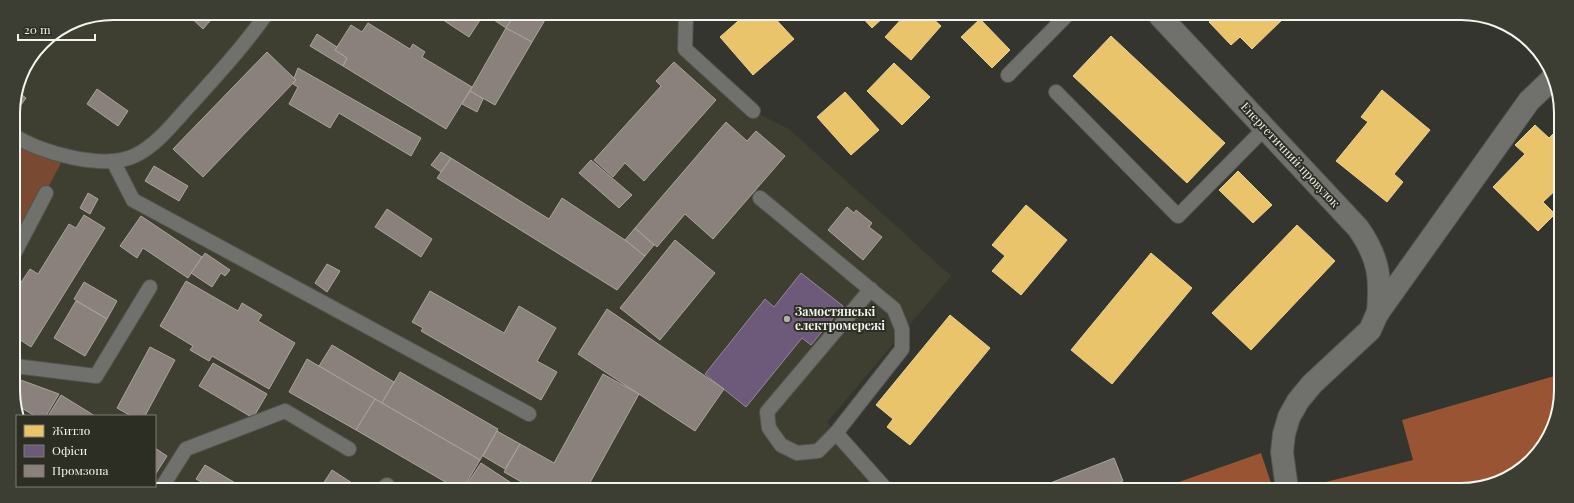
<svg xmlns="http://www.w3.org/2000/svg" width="1574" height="503" font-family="'Playfair Display',serif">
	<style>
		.built { fill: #3e3f30 }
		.green { fill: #794932 }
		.forest { fill: #985433 }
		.homes { fill: #e9c46a; stroke: #ecd291 }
		.offices { fill: #6d597a; stroke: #95889c }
		.industry { fill: #8a817c; stroke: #aaa49e }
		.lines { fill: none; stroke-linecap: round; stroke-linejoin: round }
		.lane-casing { stroke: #53544f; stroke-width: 16 }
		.street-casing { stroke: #53544f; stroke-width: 24 }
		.path { stroke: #70706b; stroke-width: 2.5; stroke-dasharray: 4 2; stroke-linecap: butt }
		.lane { stroke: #70706c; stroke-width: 14 }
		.street { stroke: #70706c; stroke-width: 22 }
		.poi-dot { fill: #b0b1aa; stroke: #2c2d23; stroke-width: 1.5 }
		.labels { text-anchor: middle; stroke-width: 4; stroke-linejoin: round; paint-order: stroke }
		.street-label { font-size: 12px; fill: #f3f4ed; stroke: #2c2d23 }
		.poi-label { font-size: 12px; font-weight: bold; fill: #f3f4ed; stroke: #2c2d23; text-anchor: start }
		.rim { fill: none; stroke: #f3f4ed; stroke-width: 2 }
	</style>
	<rect width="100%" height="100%" fill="#34352f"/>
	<polygon class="built" points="113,13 686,14 685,49 753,111 789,129 951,276 827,422 885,488 138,487 155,486 155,416 23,416 16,412 13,106 21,74 42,42 75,20"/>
	<polygon class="green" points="13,135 65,155 14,254"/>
	<g class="forest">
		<polygon points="1558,375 1558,416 1544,446 1522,469 1468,490 1298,489 1413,460 1402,420"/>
		<polygon points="1261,453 1273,489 1159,489"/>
	</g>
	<g class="homes">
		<polygon points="745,15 753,15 759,21 766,15 772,15 794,39 753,75 720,37"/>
		<polygon points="860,15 886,15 872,28"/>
		<polygon points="905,15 929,15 941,26 911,60 885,37"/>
		<polygon points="1216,16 1286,16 1252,49 1240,37 1231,45 1209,22"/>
		<polygon points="980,19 1010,50 992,68 961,37"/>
		<polygon points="1111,36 1225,143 1187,183 1073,76"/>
		<polygon points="894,63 930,97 902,125 867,91"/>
		<polygon points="1382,90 1430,130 1394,174 1403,182 1387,202 1336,161 1368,122 1361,117"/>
		<polygon points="845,92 879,130 851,155 817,117"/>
		<polygon points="1535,125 1549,138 1554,133 1559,139 1559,187 1543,202 1555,214 1538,231 1493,187 1525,154 1515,145"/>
		<polygon points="1238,171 1272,205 1253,223 1219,190"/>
		<polygon points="1026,205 1067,240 1021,295 992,271 1005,256 992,245"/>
		<polygon points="1297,225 1335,261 1251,350 1212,313"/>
		<polygon points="1151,253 1192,288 1112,384 1071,350"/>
		<polygon points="950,315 990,348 910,445 887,427 893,419 876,405"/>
	</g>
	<polygon class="offices" points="801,273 843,306 811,345 802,338 746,407 705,374 765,299 774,307"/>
	<g class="industry">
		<polygon points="186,13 217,13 203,29"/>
		<polygon points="434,14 484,14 469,37"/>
		<polygon points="485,14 515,14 506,28"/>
		<polygon points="515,14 535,14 545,20 532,42 506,28"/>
		<polygon points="368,23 410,49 413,44 425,52 422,57 472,87 446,129 343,66 347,58 335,50 351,25 362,32"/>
		<polygon points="506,28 532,42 495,105 470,91"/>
		<polygon points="317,34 337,47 335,50 347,58 343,66 310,46"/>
		<polygon points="267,52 296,80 203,177 173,149"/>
		<polygon points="674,62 716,100 644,181 625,163 613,177 594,160 661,86 656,81"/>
		<polygon points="298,68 421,138 411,156 339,113 330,128 289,104 298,87 293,84 296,80 294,78"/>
		<polygon points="97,89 128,111 118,126 87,104"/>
		<polygon points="17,91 26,98 13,116 13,106"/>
		<polygon points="470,91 483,99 477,112 462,104"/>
		<polygon points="726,122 747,141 756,131 785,156 713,239 685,214 657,247 635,228"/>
		<polygon points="441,152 451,158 441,172 431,165"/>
		<polygon points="451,158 549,219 562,198 625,240 645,256 617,290 437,178"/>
		<polygon points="591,160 632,195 619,208 579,173"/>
		<polygon points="154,166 188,186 179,201 145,181"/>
		<polygon points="88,193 98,199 90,214 80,208"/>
		<polygon points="847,207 854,213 856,210 872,223 869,227 882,237 863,260 828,230"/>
		<polygon points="387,209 432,239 421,257 375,227"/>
		<polygon points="84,215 105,228 31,347 14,336 14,293 30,269 38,274 69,224 76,228"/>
		<polygon points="141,216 202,257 188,278 143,248 137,258 120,246"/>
		<polygon points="635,228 654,245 645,256 625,240"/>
		<polygon points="675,240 715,273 660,340 620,308"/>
		<polygon points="205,253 230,270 225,276 221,273 212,287 191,273"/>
		<polygon points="327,264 340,271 327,292 315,283"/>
		<polygon points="186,281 238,311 242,303 262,315 258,321 295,343 269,389 212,356 209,361 190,350 193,346 160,326"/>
		<polygon points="84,282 117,301 107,319 74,299"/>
		<polygon points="430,291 504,333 519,306 556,328 537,361 557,372 541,400 421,331 423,328 412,322"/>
		<polygon points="76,301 107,319 85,356 54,338"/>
		<polygon points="607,309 724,389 695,431 578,354"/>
		<polygon points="332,345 394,382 382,403 319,366"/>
		<polygon points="150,347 175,360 145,416 131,416 117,408"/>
		<polygon points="307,359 375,399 356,430 289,392"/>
		<polygon points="213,363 267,394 253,418 199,386"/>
		<polygon points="400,372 498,429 480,460 382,403"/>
		<polygon points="603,374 639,394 587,488 532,488 504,472 520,444 554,463"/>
		<polygon points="18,379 59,394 46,416 35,416 15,404 15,384"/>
		<polygon points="61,395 95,416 48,416"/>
		<polygon points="375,399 480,460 464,487 454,487 356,430"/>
		<polygon points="497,431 520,444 505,469 483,456"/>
		<polygon points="155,448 167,456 155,475"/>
		<polygon points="1114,458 1123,481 1101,489 1035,489"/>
		<polygon points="481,463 519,488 465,487"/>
		<polygon points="205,465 242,487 210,487 196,479"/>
		<polygon points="332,470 352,483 349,487 321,487"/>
	</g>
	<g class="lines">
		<defs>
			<g id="lane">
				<polyline points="686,14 685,49 753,111"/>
				<polyline points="1008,75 1067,15"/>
				<polyline points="1056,92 1178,216 1265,128"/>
				<path d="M 13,135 C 40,153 106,171 136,155 C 158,144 174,122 191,104 C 218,74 244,46 267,13"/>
				<polyline points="113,161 133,200 529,414"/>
				<polyline points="760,198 894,309 902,329 902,349 836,433 818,451 797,453 781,445 769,428 767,412 871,289"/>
				<polyline points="14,254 46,193"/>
				<polyline points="15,366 96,376 150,287"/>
				<polyline points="836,433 885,488"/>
				<polyline points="162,487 186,449 285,411 349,449"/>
				<polyline points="385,487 387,485"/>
			</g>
			<g id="street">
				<path d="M 1160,16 L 1358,228 C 1379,258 1381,277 1378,313"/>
				<polyline points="1287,489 1282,452 1284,434 1289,417 1298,401 1312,384 1370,330 1377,314 1529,101 1552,79"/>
			</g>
		</defs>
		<use href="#lane" class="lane-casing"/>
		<use href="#street" class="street-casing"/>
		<g class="path">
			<polyline points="16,412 23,416"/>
			<polyline points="137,486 139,487"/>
		</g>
		<use href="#lane" class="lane"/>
		<use href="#street" class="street"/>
	</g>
	<circle class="poi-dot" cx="787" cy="319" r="4"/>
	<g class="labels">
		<g class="street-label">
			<text transform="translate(1290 155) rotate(47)" y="4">Енергетичний провулок</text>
		</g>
		<g class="poi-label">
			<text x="795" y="316">Замостянські<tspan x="795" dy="14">електромережі</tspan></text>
		</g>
	</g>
	<path d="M0 0H1574V503H0ZM113 20H1461A93 93 0 0 1 1554 113V390A93 93 0 0 1 1461 483H113A93 93 0 0 1 20 390V113A93 93 0 0 1 113 20Z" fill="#3c3d33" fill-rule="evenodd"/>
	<path class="rim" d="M113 20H1461A93 93 0 0 1 1554 113V390A93 93 0 0 1 1461 483H113A93 93 0 0 1 20 390V113A93 93 0 0 1 113 20Z"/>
	<rect x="16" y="415" width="140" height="72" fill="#2c2d23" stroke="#7c7d74"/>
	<rect x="24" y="425" width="20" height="12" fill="#e9c46a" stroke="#7c7d74"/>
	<text x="52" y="435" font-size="12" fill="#f3f4ed">Житло</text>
	<rect x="24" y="445" width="20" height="12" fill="#6d597a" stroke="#7c7d74"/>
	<text x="52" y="455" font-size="12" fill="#f3f4ed">Офіси</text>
	<rect x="24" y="465" width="20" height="12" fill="#8a817c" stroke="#7c7d74"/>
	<text x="52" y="475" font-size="12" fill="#f3f4ed">Промзона</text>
	<path d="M18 34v6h77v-6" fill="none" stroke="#f3f4ed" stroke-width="2"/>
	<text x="24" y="34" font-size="12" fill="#f3f4ed" stroke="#2c2d23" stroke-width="3" paint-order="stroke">20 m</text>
</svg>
